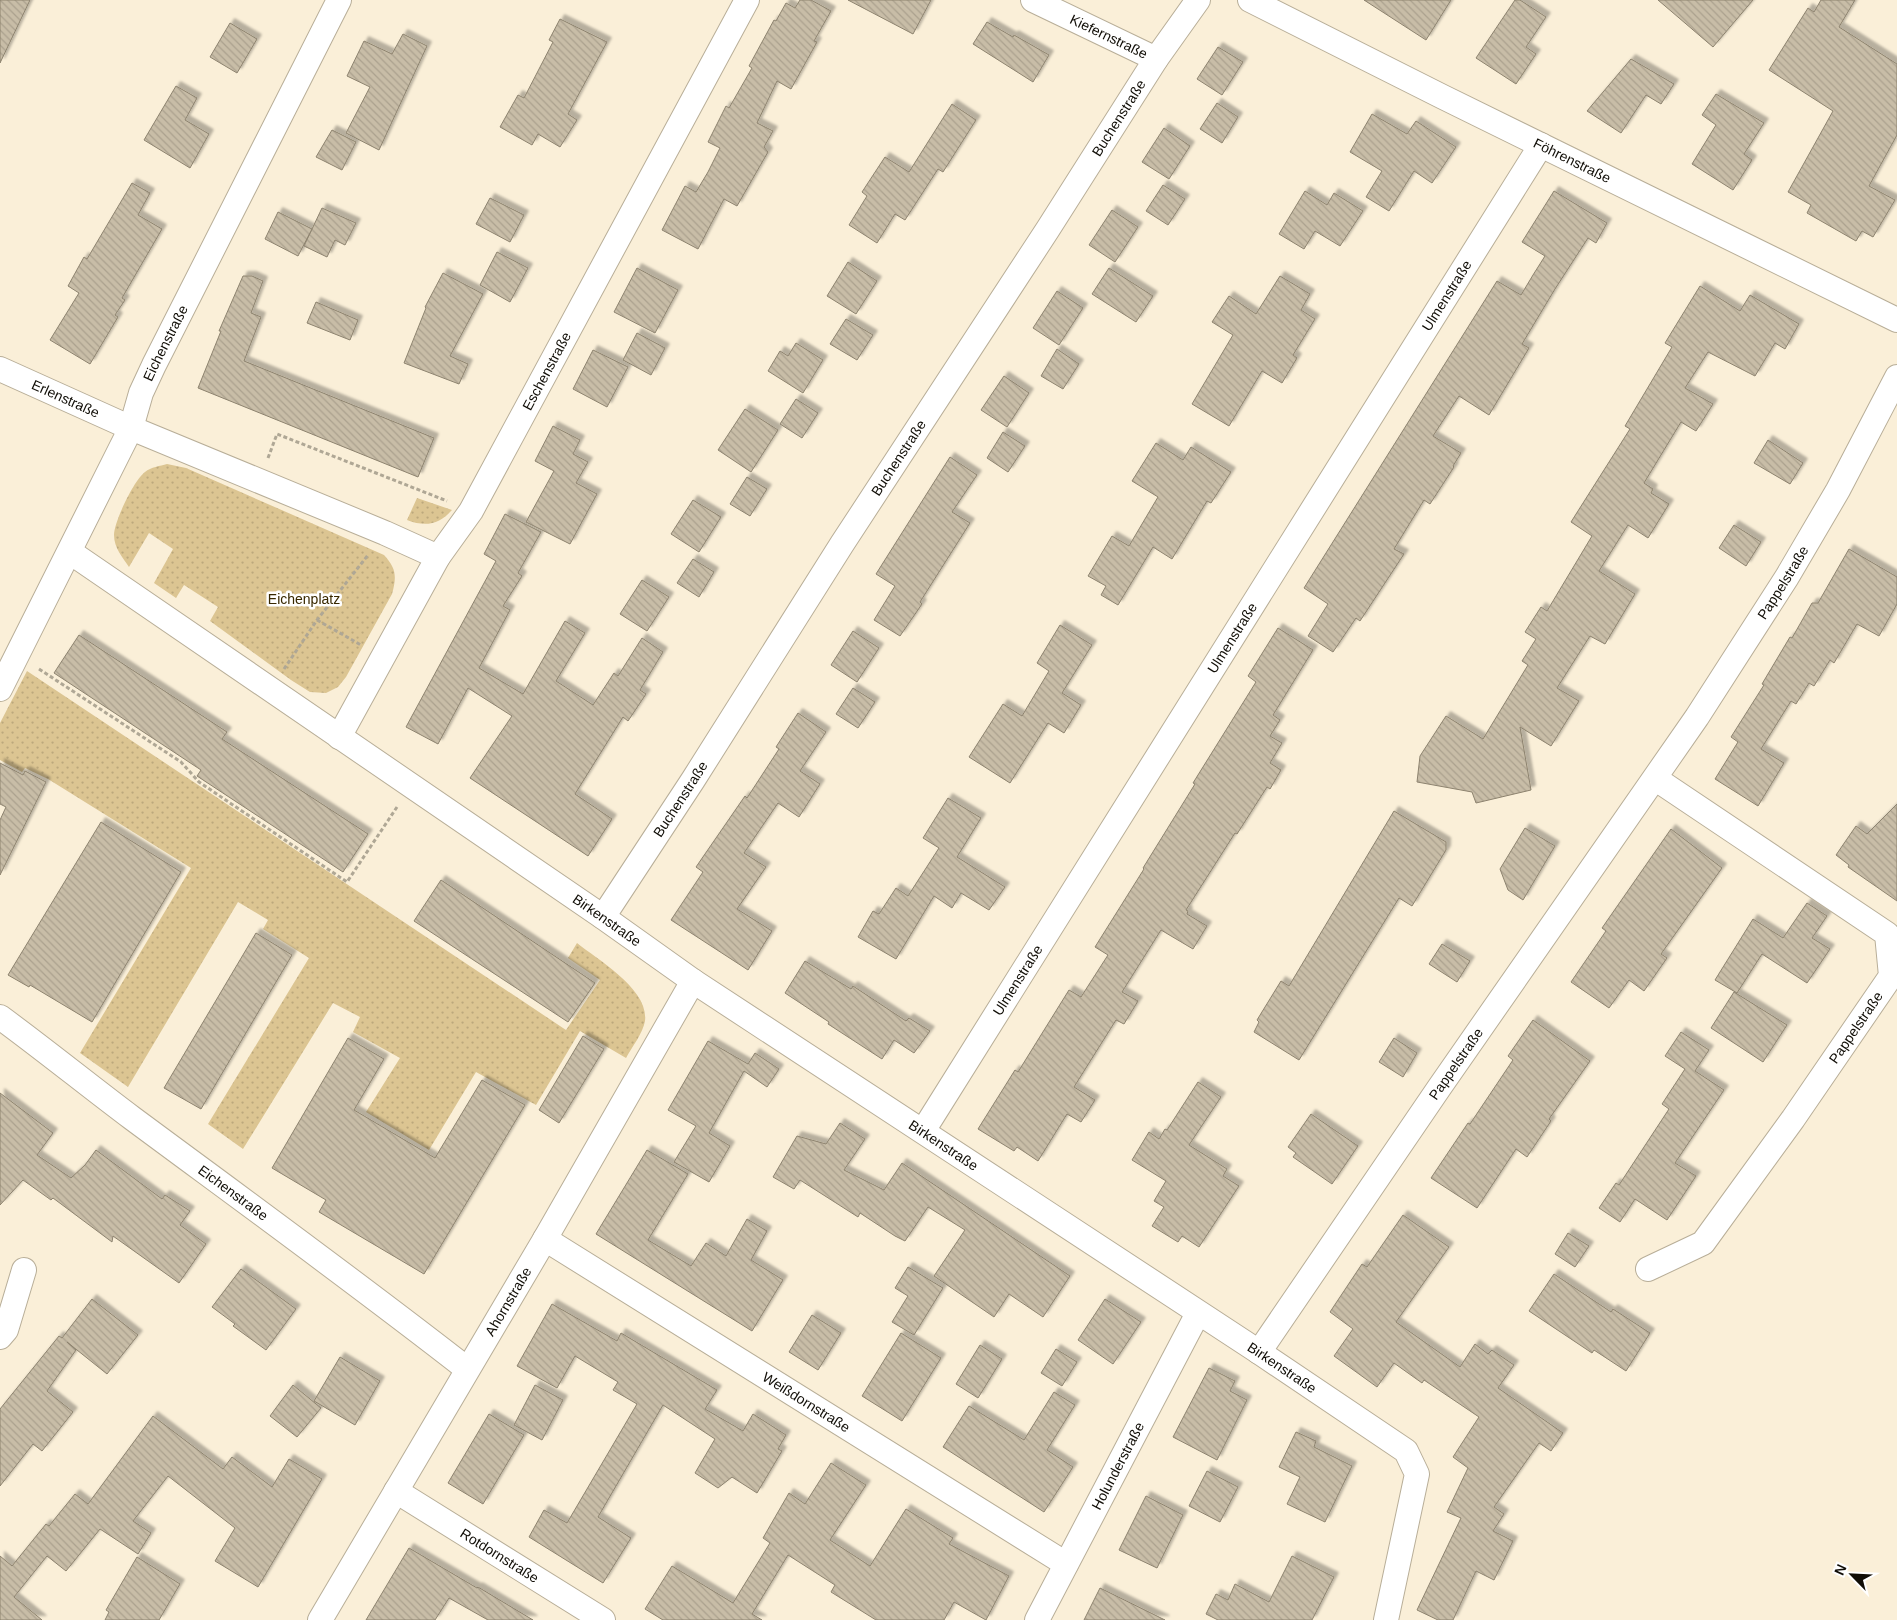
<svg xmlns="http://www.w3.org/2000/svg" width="1897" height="1620" font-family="Helvetica,sans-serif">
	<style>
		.green { fill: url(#green-dots) }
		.building { fill: url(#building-back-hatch); stroke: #8d836f; filter: url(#shadow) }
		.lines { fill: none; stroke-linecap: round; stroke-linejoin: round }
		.minor-casing { stroke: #b8ae98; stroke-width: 26 }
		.path { stroke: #afa795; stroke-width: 3; stroke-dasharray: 4 2.5; stroke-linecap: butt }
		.minor { stroke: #fff; stroke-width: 24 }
		.labels { text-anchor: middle; stroke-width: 5; stroke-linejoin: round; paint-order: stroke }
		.street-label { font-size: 14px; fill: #100d06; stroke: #fff }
		.park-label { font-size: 14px; fill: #382800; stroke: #fff }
	</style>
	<defs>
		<pattern id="green-dots" width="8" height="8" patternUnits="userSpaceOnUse" patternTransform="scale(1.25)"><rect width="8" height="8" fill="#dcc592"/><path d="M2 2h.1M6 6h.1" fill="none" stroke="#bca87c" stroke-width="1.8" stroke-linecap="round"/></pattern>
		<pattern id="building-back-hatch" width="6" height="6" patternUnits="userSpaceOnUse" patternTransform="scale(1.25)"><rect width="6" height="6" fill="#c8bda7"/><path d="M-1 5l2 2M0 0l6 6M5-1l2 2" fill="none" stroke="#aba18e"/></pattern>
		<filter id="shadow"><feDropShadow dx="4.5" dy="-4.5" stdDeviation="1" flood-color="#0004"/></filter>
	</defs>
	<rect width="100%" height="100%" fill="#faefd8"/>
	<g class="green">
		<path d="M 167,464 L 186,468 L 384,555 C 396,568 397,576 392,594 L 346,677 L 338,687 L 326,693 L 310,692 L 291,680 L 210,621 L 218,607 L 184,585 L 176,598 L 154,583 L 173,549 L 149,533 L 129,567 C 123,558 114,548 114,535 C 114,522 134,480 145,472 C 151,467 160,466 167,464 Z"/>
		<path d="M 417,498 L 452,510 C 439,525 425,527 407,520 Z"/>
		<path d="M 27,671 L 566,1030 L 600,980 L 568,958 L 577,943 C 598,960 649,989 645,1021 C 643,1033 632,1047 626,1058 L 580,1031 L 536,1105 L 476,1072 L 429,1150 L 366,1112 L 400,1058 L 353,1032 L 360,1017 L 333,1003 L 243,1149 L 208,1124 L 309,958 L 263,929 L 268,920 L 238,902 L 128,1087 L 80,1053 L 191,868 L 48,779 L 25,768 L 22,772 L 0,760 L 0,723 Z"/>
	</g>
	<g class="building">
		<polygon points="0,0 30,0 0,63"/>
		<polygon points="800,0 811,0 831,11 814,41 817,42 791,89 777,81 757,123 773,131 764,147 768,152 737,206 724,199 698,249 662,230 685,186 696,192 708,172 720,148 708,142 726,106 729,108 752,68 749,66 774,20 776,21 786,3 795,8"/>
		<polygon points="848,0 931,0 913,34"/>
		<polygon points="1364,0 1451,0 1426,40"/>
		<polygon points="1515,0 1520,0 1546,17 1526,47 1536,54 1516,84 1476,58"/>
		<polygon points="1658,0 1753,0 1713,47"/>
		<polygon points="1821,0 1855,0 1839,27 1897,64 1897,135 1869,186 1895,200 1873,237 1862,231 1856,241 1807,213 1811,205 1788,192 1833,111 1769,70 1808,8 1814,12"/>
		<polygon points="560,19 607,42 568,114 577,120 560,147 538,134 532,145 500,127 518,95 524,98 553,42 549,40"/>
		<polygon points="987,22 1013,37 1014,35 1049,55 1033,82 973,44"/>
		<polygon points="230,23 257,39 237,73 210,57"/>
		<polygon points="403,34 427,46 379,150 346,133 370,87 347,76 364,41 392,54"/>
		<polygon points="1218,47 1243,62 1222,95 1197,79"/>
		<polygon points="1631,59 1674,84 1661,104 1646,95 1621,133 1587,111"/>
		<polygon points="176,86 197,98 185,120 209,134 190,168 144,140"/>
		<polygon points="1716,94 1764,123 1744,154 1752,160 1733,190 1692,164 1716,125 1702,115"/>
		<polygon points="1217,103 1238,117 1222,143 1200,129"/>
		<polygon points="952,104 976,120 943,172 938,169 905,220 895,214 877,243 849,225 867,196 862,192 885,157 909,172"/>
		<polygon points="1372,114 1407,134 1416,121 1456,147 1432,183 1414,171 1389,211 1366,197 1382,171 1350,152"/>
		<polygon points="1164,128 1190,146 1169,179 1142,162"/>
		<polygon points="332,130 356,142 342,170 316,157"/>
		<polygon points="132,183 150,193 138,215 162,229 122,298 125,300 115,315 118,317 90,364 50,340 79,293 68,286 84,257 87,259"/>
		<polygon points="1163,185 1185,199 1168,225 1146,211"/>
		<polygon points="1305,191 1327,205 1334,193 1363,211 1340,246 1315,231 1304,249 1279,234"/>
		<polygon points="1554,191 1607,223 1596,243 1588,238 1555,289 1522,344 1529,348 1489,415 1459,396 1433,436 1461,453 1453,466 1454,467 1430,504 1424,500 1394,549 1404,554 1360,621 1356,618 1333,652 1308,636 1328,604 1304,588 1497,281 1521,295 1533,275 1545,256 1522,242"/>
		<polygon points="490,198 524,215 510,242 476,224"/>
		<polygon points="322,208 356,223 345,245 335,240 327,257 304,246"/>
		<polygon points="1112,210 1138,227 1115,262 1089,245"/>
		<polygon points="278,212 312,229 298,256 265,239"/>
		<polygon points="497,252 528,268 510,302 480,285"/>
		<polygon points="848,262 877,281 856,314 827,296"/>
		<polygon points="637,268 678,290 655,333 614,312"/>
		<polygon points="1109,268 1153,296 1136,322 1092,294"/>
		<polygon points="443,273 483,294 450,356 468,364 459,384 404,363 426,308 425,307"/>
		<polygon points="243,276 252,276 263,281 251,313 261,317 244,361 434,438 418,477 198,388 221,331 219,331"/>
		<polygon points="1280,276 1310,294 1301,310 1315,319 1293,355 1297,358 1282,383 1262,371 1229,426 1192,404 1233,335 1212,322 1229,296 1256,314"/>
		<polygon points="1700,286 1740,311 1750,295 1799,324 1785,349 1775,343 1755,376 1708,352 1685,388 1713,404 1696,431 1681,422 1644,483 1653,489 1651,493 1669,504 1648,538 1628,525 1599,571 1635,594 1605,644 1590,636 1557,688 1579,701 1551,746 1520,727 1531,790 1476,803 1472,792 1417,782 1420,756 1446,716 1483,739 1528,665 1522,661 1536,639 1525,632 1541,607 1547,611 1592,536 1571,522 1630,429 1625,426 1672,347 1665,343"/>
		<polygon points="1057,291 1083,308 1059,345 1033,328"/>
		<polygon points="316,302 358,320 350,340 307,323"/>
		<polygon points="846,319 873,335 857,360 830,344"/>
		<polygon points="637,333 665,348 651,375 623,360"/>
		<polygon points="796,343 823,360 803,393 768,371 780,351 788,356"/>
		<polygon points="1057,349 1079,364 1063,389 1041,376"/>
		<polygon points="593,350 628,367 607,407 573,389"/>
		<polygon points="1004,376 1029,393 1007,427 981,410"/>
		<polygon points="796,399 818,413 802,438 780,424"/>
		<polygon points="745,409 778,430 751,472 718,450"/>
		<polygon points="553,426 580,440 573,454 588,462 576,483 597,494 570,544 526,522 554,471 535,461"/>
		<polygon points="1003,432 1025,446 1008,472 987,458"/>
		<polygon points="1768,440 1803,463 1790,484 1754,463"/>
		<polygon points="1156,443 1183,460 1191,447 1231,472 1211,503 1207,501 1172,559 1153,547 1118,605 1101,595 1106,586 1088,576 1112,536 1129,546 1158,497 1132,481"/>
		<polygon points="950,457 977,475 952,512 970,523 920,602 922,604 900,636 874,620 895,586 876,574"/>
		<polygon points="747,477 767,489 750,516 730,504"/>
		<polygon points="693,500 721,517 699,552 671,534"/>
		<polygon points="505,514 541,532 518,573 522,576 503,606 510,610 479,668 523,694 565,621 585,633 556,681 593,705 614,673 618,676 642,638 663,652 640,690 646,694 628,721 623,717 575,794 612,819 588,856 470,778 512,716 468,688 438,744 406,727 496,561 484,554"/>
		<polygon points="1734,525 1761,542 1746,566 1719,548"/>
		<polygon points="1849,549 1897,577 1897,604 1879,636 1857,624 1834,663 1830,660 1814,686 1809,683 1796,704 1791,701 1761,749 1784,763 1758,806 1715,779 1738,742 1731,737 1764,685 1762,684 1790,637 1792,638 1812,603 1818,603"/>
		<polygon points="693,559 714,572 699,597 677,583"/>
		<polygon points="642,580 669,597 647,631 620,614"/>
		<polygon points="1060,625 1092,645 1062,693 1081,705 1064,733 1048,723 1010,783 969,757 1003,704 1022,716 1049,671 1037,663"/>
		<polygon points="1278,628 1313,650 1273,715 1280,720 1270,736 1282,743 1270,763 1281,770 1270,789 1267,787 1237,834 1235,833 1186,910 1188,911 1187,914 1207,926 1193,949 1161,930 1122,992 1138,1001 1124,1024 1116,1020 1074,1087 1095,1100 1081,1122 1067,1114 1038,1161 1017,1147 1014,1151 978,1129 1015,1070 1018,1072 1069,990 1081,997 1108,955 1095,947 1144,869 1143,868 1195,784 1193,783 1256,682 1248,676"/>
		<polygon points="853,631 879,648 857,682 831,665"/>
		<polygon points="79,635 227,732 222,739 368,834 343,872 197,776 201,770 54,673"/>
		<polygon points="853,688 875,702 858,728 836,714"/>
		<polygon points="798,713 826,732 800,771 820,784 799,817 778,803 744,853 766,867 737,909 772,931 748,970 671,920 703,872 696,867 745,796 747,798 779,749 776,747"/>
		<polygon points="0,763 23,775 25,771 46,782 0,875 0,820 6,807 0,804"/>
		<polygon points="948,798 981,818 957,857 1005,887 989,910 961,893 952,908 934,896 896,959 858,937 873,911 879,914 896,888 908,896 939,848 923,838"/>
		<polygon points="1897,804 1897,901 1848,867 1849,865 1836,855 1856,826 1867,834"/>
		<polygon points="1394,811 1446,842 1446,850 1412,906 1399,898 1299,1060 1254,1032 1259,1022 1257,1020 1281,981 1289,986"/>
		<polygon points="101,822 181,872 92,1022 30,985 29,987 8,975"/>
		<polygon points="1525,828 1555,846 1523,900 1508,890 1500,869"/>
		<polygon points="1671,829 1722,868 1661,954 1667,958 1644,991 1629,980 1609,1008 1571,982 1606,931 1602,928"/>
		<polygon points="441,880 595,983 568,1022 414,921"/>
		<polygon points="1807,903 1827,916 1812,938 1830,949 1807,983 1762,954 1737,993 1715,980 1753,919 1783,938"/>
		<polygon points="256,933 292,955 201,1109 164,1088"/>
		<polygon points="1442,944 1470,961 1457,982 1429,964"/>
		<polygon points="805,961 851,989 853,986 906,1021 909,1018 930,1031 914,1053 894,1040 882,1059 828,1024 829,1022 785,993"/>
		<polygon points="1734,992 1787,1025 1763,1062 1711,1028"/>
		<polygon points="1533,1020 1590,1061 1549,1119 1551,1121 1527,1157 1516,1149 1477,1208 1431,1178 1468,1123 1470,1124 1513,1060 1508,1056"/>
		<polygon points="1681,1032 1709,1050 1695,1071 1724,1090 1675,1163 1696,1176 1667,1220 1635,1199 1620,1222 1599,1208 1616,1183 1619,1185 1669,1109 1662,1104 1685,1069 1665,1056"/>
		<polygon points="583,1036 604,1049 559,1123 539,1110"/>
		<polygon points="348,1038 384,1059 354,1110 435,1158 482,1080 525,1105 424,1274 319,1212 326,1200 272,1168"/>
		<polygon points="1394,1038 1417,1053 1403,1077 1379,1062"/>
		<polygon points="708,1041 748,1064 755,1053 779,1069 767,1087 744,1071 709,1133 730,1146 709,1182 674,1162 696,1126 668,1110"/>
		<polygon points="1198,1082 1221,1097 1189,1145 1227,1169 1223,1176 1239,1186 1199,1247 1182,1236 1178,1242 1152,1226 1164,1207 1154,1201 1166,1181 1132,1160 1149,1132 1159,1139 1165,1129 1167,1130"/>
		<polygon points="0,1093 53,1133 37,1155 71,1178 85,1165 96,1150 162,1199 165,1195 190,1211 180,1225 206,1244 179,1283 113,1236 112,1242 53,1198 51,1200 23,1180 0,1205"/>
		<polygon points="1311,1114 1358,1146 1332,1184 1293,1157 1296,1153 1288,1147"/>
		<polygon points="840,1123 865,1139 844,1170 884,1190 902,1163 1070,1276 1043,1317 1009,1294 994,1317 934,1276 965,1230 928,1207 905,1241 895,1236 860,1213 858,1217 800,1180 794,1189 773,1177 797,1136 826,1144"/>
		<polygon points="647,1150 688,1174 648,1240 691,1266 706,1243 726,1256 747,1219 767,1231 751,1260 783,1280 752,1331 596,1234"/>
		<polygon points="1403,1215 1449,1247 1396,1322 1460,1367 1475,1344 1488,1354 1492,1350 1514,1365 1498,1388 1563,1433 1551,1451 1539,1443 1494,1507 1504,1514 1493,1531 1513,1541 1494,1580 1476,1571 1453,1620 1438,1620 1417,1610 1461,1518 1447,1512 1468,1468 1453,1457 1479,1417 1424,1380 1422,1383 1394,1363 1377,1387 1334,1356 1353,1329 1330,1312 1362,1264 1367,1267"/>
		<polygon points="1568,1233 1589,1246 1575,1267 1555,1254"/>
		<polygon points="908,1267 943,1288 914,1335 892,1322 908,1296 895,1288"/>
		<polygon points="241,1269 296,1309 266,1350 233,1326 235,1324 212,1307"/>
		<polygon points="1554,1274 1611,1312 1613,1309 1650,1333 1626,1371 1594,1350 1592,1353 1529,1311"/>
		<polygon points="92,1299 138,1335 107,1374 67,1342 76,1350 47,1391 73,1412 42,1451 33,1444 0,1486 0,1409 59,1336 62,1338"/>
		<polygon points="1105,1299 1141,1322 1113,1364 1078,1340"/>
		<polygon points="552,1304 617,1341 621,1333 717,1390 705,1409 743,1431 753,1414 786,1435 778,1449 782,1451 757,1493 732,1477 718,1488 695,1473 715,1439 663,1405 598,1517 631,1538 603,1583 529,1537 544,1510 567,1523 637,1404 613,1390 618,1382 575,1356 557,1388 517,1366"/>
		<polygon points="812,1315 841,1333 818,1370 789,1352"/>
		<polygon points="901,1333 941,1358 902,1421 862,1396"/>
		<polygon points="980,1345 1002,1359 978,1398 956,1384"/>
		<polygon points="1056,1349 1077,1362 1062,1386 1041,1373"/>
		<polygon points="340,1357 380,1381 355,1425 314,1401"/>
		<polygon points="1209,1368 1235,1381 1230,1391 1247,1400 1217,1460 1173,1437"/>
		<polygon points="293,1385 321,1408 297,1437 270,1416"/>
		<polygon points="535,1385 563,1400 542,1440 514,1425"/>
		<polygon points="1054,1392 1075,1405 1047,1450 1073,1467 1044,1512 943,1447 969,1406 1024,1440"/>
		<polygon points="489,1414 524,1435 483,1504 448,1483"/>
		<polygon points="153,1416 223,1469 232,1457 272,1487 289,1459 322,1479 258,1587 215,1561 235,1528 168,1476 133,1521 151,1533 138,1554 100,1529 66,1571 47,1556 14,1597 42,1620 0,1620 0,1556 12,1566 46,1524 49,1526 75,1494 88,1504"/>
		<polygon points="1296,1432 1316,1441 1314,1447 1352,1466 1325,1522 1287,1504 1300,1477 1279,1467"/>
		<polygon points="831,1463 866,1485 830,1540 870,1566 906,1509 953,1538 949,1544 1009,1576 986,1620 954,1602 944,1620 876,1620 831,1592 835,1585 788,1555 752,1614 762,1620 663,1620 645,1609 672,1566 733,1603 770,1543 763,1538 789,1493 805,1504"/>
		<polygon points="1207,1471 1238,1487 1220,1522 1189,1506"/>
		<polygon points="1146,1496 1183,1515 1157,1568 1119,1550"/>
		<polygon points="409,1548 477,1588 478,1587 533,1620 488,1620 449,1598 435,1620 366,1620"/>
		<polygon points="1292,1556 1334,1577 1312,1620 1218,1620 1206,1614 1216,1594 1228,1600 1235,1584 1269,1602"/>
		<polygon points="137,1557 180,1584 159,1620 105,1620 109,1612 106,1610"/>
		<polygon points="1100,1588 1165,1620 1084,1620"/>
	</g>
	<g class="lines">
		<defs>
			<g id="minor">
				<path id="s1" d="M 1033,0 L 1156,59"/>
				<path id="s2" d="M 1250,0 L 1443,97 L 1897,320"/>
				<path id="s3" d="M 0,369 L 131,428 L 385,533 L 438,557"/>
				<path id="s4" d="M 70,552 L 603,917 L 693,981 L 1259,1352 L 1406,1451 L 1417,1474 L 1386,1620"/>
				<path id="s5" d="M 0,689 L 131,428 L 141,393 L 154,365 L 339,0"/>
				<path id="s6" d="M 339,737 L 438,557 L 471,511 L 747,0"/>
				<path id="s7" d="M 603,917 L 693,780 L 842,544 L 1048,229 L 1156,59 L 1198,0"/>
				<path id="s8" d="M 0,1017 C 45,1050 88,1085 132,1118 C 244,1201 357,1283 467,1369"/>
				<path id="s9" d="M 923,1131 L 1541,145"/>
				<path id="s10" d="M 545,1239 L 1066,1564"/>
				<path id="s11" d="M 1648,1269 L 1703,1243 L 1793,1119 L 1891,976 L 1887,934 L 1656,779"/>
				<polyline points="0,1337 6,1330 24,1270"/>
				<path id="s12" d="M 1259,1352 L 1439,1088 L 1697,717 L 1787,577 L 1838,490 L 1897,377"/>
				<path id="s13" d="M 396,1491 L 603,1620"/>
				<path id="s14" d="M 320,1620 L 545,1239 L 693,981"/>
				<path id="s15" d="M 1037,1620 L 1198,1313"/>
			</g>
		</defs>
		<use href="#minor" class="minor-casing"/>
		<g class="path">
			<polyline points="268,458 277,434 447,501"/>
			<polyline points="317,620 361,645"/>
			<polyline points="39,669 181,762 199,782 347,882 397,807"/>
			<polyline points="284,669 317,620 368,555"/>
		</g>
		<use href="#minor" class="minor"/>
	</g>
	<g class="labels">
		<g class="street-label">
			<text dy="5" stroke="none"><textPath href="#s1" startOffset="84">Kiefernstraße</textPath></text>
			<text dy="5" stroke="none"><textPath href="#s7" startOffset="951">Buchenstraße</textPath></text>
			<text dy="5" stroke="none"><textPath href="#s2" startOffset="360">Föhrenstraße</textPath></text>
			<text dy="5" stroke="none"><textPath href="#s9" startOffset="986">Ulmenstraße</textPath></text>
			<text dy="5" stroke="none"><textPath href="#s5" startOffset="384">Eichenstraße</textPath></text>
			<text dy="5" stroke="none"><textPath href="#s6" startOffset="421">Eschenstraße</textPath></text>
			<text dy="5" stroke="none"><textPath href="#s3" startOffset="72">Erlenstraße</textPath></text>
			<text dy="5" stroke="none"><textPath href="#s7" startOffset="546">Buchenstraße</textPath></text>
			<text dy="5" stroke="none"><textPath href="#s12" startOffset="931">Pappelstraße</textPath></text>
			<text dy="5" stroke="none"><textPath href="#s9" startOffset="582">Ulmenstraße</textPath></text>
			<text dy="5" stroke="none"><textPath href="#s7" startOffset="141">Buchenstraße</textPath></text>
			<text dy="5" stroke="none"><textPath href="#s4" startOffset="651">Birkenstraße</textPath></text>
			<text dy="5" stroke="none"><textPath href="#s9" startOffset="178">Ulmenstraße</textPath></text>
			<text dy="5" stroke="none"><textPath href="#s11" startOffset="325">Pappelstraße</textPath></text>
			<text dy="5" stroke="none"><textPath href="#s12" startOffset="349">Pappelstraße</textPath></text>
			<text dy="5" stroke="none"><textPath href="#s4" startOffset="1056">Birkenstraße</textPath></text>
			<text dy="5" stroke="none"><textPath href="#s8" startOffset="292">Eichenstraße</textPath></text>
			<text dy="5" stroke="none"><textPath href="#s14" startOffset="370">Ahornstraße</textPath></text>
			<text dy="5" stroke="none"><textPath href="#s4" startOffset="1461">Birkenstraße</textPath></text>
			<text dy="5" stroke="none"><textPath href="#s10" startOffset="308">Weißdornstraße</textPath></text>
			<text dy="5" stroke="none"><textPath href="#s15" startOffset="174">Holunderstraße</textPath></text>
			<text dy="5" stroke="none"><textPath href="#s13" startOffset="122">Rotdornstraße</textPath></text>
		</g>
		<g class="park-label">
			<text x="304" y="604">Eichenplatz</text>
		</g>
	</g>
	<g transform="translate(1852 1575) rotate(294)" stroke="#ffffff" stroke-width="4" paint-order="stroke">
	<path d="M0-4L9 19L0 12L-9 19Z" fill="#100d06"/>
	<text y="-8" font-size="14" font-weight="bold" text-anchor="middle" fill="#100d06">N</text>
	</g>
</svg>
